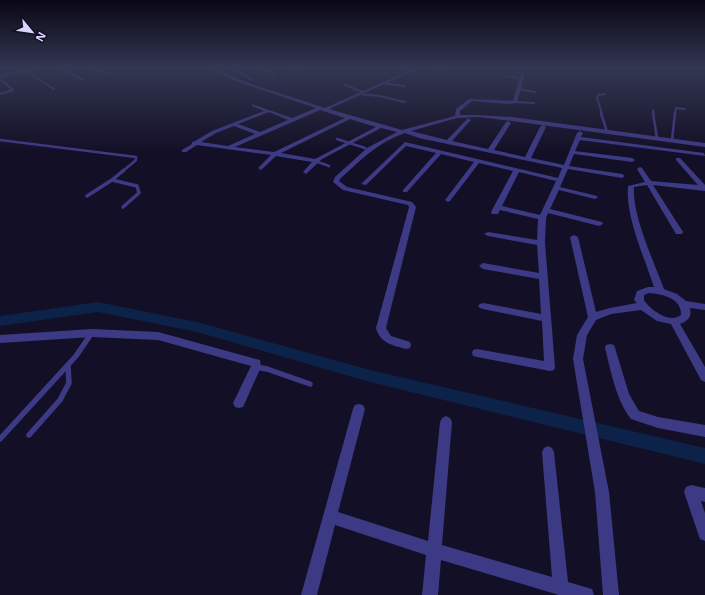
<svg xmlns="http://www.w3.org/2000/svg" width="705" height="595" font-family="'Open Sans',sans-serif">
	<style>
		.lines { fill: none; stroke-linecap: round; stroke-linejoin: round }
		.canal { fill: #0c2248; fill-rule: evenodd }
		.service-far4 { stroke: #3d3a85; stroke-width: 2 }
		.service-far3 { stroke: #3d3a85; stroke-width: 2.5 }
		.service-far2 { stroke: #3d3a85; stroke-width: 3.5 }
		.service-far1 { stroke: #3d3a85; stroke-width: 4.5 }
		.service { stroke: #3d3a85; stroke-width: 5.5 }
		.minor { fill: #3d3a85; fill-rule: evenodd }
	</style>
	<rect width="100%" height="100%" fill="#130f26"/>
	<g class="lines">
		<polygon class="canal" points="98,302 197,322 370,370 705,448 705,464 370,382 197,332 98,312 0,326 0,316"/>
		<g class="service-far4">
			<polyline points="20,68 54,89"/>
			<polyline points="59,68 83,80"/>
			<polyline points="93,68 107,74"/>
			<polyline points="405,68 412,70"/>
			<polyline points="432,68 442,70"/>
			<polyline points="506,76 521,78"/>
			<polyline points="0,77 36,68"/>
			<polyline points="0,79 13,90 0,94"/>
			<polyline points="382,83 405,86"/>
			<polyline points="345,85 363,92"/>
			<polyline points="517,89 535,92"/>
			<polyline points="358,94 380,96 405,102"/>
			<polyline points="515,102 534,103"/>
			<polyline points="653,110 654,114"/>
			<polyline points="602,114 597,98 598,95 605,94"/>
			<polyline points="675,114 676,108 685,109"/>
		</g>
		<g class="service-far3">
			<polyline points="601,113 607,132"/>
			<polyline points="653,113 657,138"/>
			<polyline points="337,139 365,148"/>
			<polyline points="0,140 136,157 136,160 123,171"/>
			<polyline points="672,140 675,113"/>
			<polyline points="315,161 329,166"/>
		</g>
		<g class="service-far2">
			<polyline points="87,196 112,180"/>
			<polyline points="123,207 139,193 137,186 112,180 124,170"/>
		</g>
		<polyline class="service-far1" points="91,335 92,333"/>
		<g class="service">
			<polyline points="256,367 267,369 310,384"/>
			<polyline points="29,435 60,400 69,383 68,366"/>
			<polyline points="0,439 76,356 91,334"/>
		</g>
		<g class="minor">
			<path d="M 207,68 L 212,68 L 251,84 L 325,108 L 415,68 L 420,68 L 329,109 L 402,130 L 455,116 L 456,109 L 469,99 L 513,101 L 521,73 L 523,72 L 525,73 L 517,103 L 508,104 L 472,101 L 460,111 L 460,115 L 478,115 L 512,117 L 705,143 L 705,147 L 512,121 L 478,117 L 457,118 L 411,131 L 447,140 L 468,118 L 471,120 L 452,141 L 488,149 L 506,122 L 508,121 L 511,123 L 494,150 L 525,157 L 540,127 L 543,125 L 546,127 L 531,158 L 564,165 L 577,133 L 580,131 L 583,133 L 581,137 L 704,153 L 705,156 L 580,140 L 575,151 L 632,158 L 635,160 L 632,162 L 574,154 L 569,166 L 622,174 L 625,176 L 622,178 L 568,169 L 560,187 L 597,196 L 598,197 L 595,199 L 559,190 L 550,209 L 602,222 L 603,224 L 599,226 L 548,213 L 546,218 L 545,243 L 555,367 L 554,370 L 550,371 L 477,357 L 473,356 L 472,353 L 473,350 L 477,349 L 544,361 L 542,321 L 483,309 L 480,308 L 478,306 L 480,304 L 483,303 L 541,314 L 539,279 L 483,269 L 479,266 L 483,263 L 539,273 L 537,245 L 488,236 L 484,234 L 488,232 L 537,240 L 538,219 L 500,210 L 498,214 L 492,214 L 491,212 L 513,171 L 479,163 L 450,201 L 448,202 L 445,200 L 474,162 L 441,154 L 407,192 L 403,192 L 403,190 L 436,153 L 406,146 L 366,185 L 361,184 L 405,142 L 558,178 L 562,168 L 419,138 L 405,133 C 377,143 362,159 340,179 L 339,181 L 347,187 L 412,202 L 416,207 L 386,328 L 391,336 L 410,342 L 411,345 L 410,348 L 406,349 C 392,345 380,343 376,328 L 409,207 L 408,205 L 343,190 L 333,182 L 335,177 L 367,148 L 397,132 L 381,128 L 322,159 L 306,174 L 303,172 L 312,162 L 276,156 L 261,170 L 258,168 L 271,155 L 197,145 L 186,152 L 182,152 L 182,150 L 192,144 L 192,142 L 195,141 L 212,131 L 264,111 L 252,106 L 252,104 L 292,118 L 316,108 L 238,82 ZM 320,110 L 345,118 L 274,152 L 235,147 ZM 269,112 L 288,120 L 260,132 L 238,124 ZM 350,119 L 376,127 L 315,159 L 281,153 ZM 234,126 L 255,134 L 228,146 L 201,142 L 216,133 ZM 519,172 L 556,181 L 540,215 L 502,206 Z"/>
			<polygon points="231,68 235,68 255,80 252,81"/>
			<polygon points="260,68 265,68 277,75 274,76"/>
			<polygon points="289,68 293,68 298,71 295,72"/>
			<path d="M 676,158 L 680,158 L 705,185 L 705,191 L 653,185 L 683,232 L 682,234 L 676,234 L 647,185 L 634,187 C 632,216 654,262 664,289 L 677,294 L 686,301 L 705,304 L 705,310 L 690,308 C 692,317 688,321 680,324 L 705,367 L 705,382 L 701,380 L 671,324 L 657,321 L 641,310 L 611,314 L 596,320 L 587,335 L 583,359 L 609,492 L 619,595 L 603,595 L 595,492 L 573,359 L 577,335 L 588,317 L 570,237 L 574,235 L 578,237 L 596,312 L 610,308 L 637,303 L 634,300 L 637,291 L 648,287 L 654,287 C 645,259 625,216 628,186 L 645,182 L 637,169 L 640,167 L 642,168 L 651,181 L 698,185 L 676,160 ZM 649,293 C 662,294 682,298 681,315 C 670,324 650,310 644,300 L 644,295 Z"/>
			<polygon points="92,329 158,332 256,359 260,360 261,367 243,407 239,408 235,407 233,403 251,366 158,340 92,337 0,343 0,335"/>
			<path d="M 610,344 L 614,345 L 615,348 L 629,394 L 639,411 L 658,417 L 705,425 L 705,437 L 658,428 L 631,419 C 616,400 611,371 605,348 L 606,345 Z"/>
			<polygon points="359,404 363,405 365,409 338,512 428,541 440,422 442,418 446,416 450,418 452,422 442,545 552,577 542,452 544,448 548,446 552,448 554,452 568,582 592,589 594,595 559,595 441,560 438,595 422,595 426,555 335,525 317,595 301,595 353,409 355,405"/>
			<polygon points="691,485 705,488 705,502 701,501 705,513 705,541 700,539 684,492 686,487"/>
		</g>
	</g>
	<linearGradient id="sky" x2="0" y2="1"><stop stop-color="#0a0815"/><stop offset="0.45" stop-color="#333752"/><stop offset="1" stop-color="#333752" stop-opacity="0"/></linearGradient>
	<rect width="705" height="151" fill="url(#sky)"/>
	<g transform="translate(32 32) rotate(119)" stroke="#130f26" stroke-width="3" paint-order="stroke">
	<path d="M0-3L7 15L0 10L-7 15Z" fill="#d9d4ff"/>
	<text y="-6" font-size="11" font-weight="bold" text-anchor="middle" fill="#d9d4ff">N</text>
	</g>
</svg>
